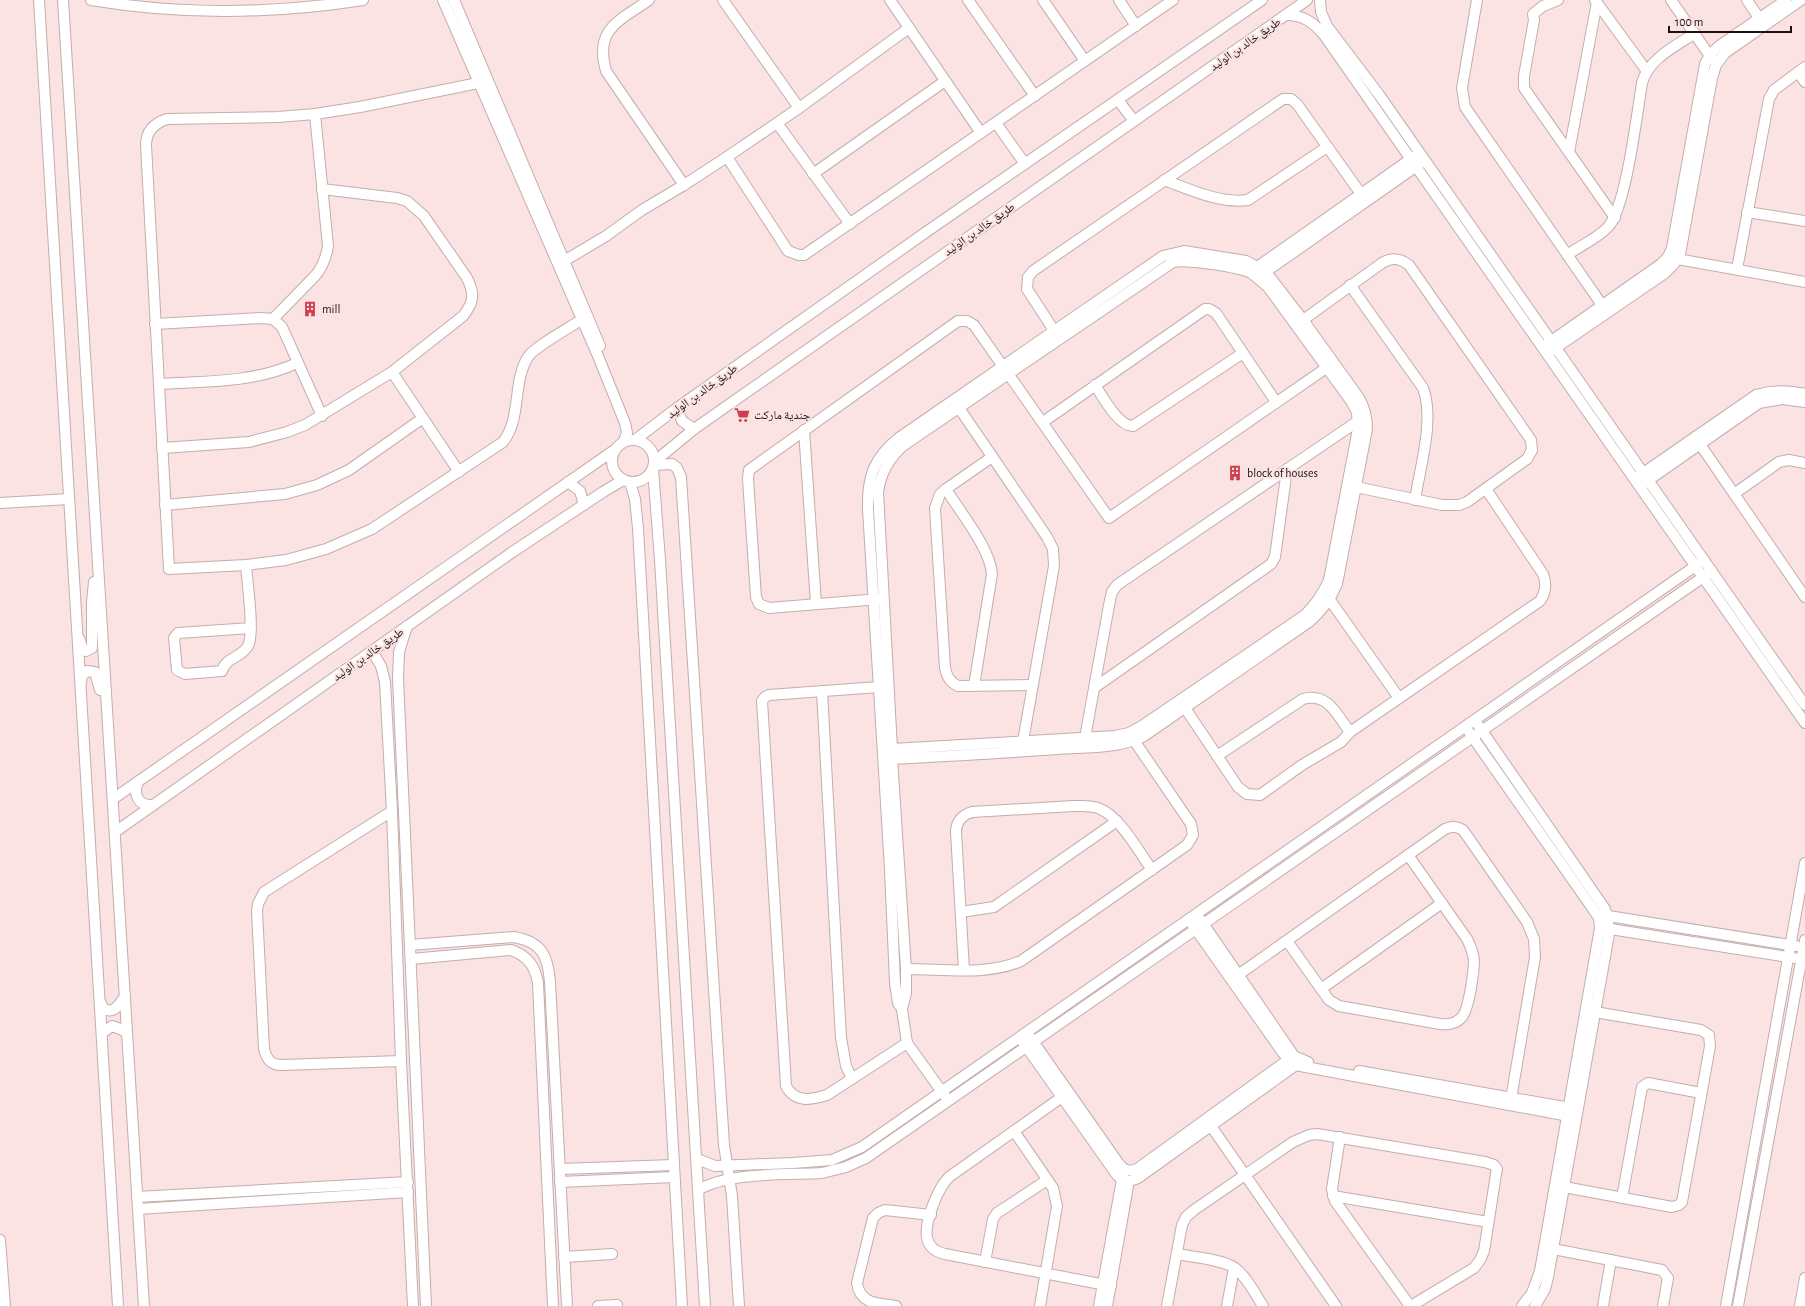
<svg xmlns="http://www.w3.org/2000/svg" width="1805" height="1306" font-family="'Alegreya Sans','Noto Naskh Arabic',sans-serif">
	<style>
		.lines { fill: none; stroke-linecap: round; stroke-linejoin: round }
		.minor-casing { stroke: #c4adad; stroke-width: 12 }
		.minor { stroke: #fff; stroke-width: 10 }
		.labels { text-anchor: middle; stroke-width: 4; stroke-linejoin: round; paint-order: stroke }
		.street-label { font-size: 12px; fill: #1a1212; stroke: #fbe3e3 }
		.poi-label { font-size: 12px; fill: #1a1212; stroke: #fbe3e3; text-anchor: start }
	</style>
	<rect width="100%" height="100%" fill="#fbe3e3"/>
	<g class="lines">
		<defs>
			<g id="minor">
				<polyline points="39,0 118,1306"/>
				<polyline points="63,0 144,1306"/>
				<path d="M 91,0 C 181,15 273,14 363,0"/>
				<polyline points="443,0 598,356 625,423 627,433 624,441"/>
				<polyline points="454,0 600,346"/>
				<path d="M 649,0 C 619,21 594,29 606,71 L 684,185"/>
				<polyline points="723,0 799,108"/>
				<polyline points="890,0 981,133"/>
				<polyline points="968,0 1035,96"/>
				<polyline points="1043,0 1085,61"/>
				<polyline points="1119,0 1136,26"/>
				<polyline points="1320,0 1321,12 1327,26 1380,96 1805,705"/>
				<polyline points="1477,0 1462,88 1465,107 1602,305"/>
				<polyline points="1558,0 1543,6 1533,14 1534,20 1524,76 1524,88 1615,218"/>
				<polyline points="1595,0 1646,70"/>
				<polyline points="1671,0 1712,59"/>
				<polyline points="1747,0 1759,18"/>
				<path d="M 1286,15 C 1303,15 1313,22 1324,35 L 1805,723"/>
				<polyline points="1798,72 1805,82"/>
				<path d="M 488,81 L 360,107 L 315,114 L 278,117 L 167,119 C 155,123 146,131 146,145 L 169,569 L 246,565 L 286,560 L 326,549 L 372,529 L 503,442 C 522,418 512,382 528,357 C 534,347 569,328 581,320"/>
				<polyline points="1118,100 1134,121"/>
				<polyline points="777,123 850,224"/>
				<polyline points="996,123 1025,164"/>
				<polyline points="1569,152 1597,2"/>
				<polyline points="727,157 788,251 799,255 804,255 1173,0"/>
				<polyline points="813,174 945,81"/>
				<path d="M 1164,180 C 1189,189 1220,204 1248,200 L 1327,147"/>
				<polyline points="1747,212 1805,221"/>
				<path d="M 1567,255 C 1580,246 1598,238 1608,227 C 1626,208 1637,113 1642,83 C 1648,59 1676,46 1695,33"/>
				<polyline points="1672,258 1805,282"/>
				<polyline points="559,264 606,236 642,210 684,185 727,157 799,108 909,28"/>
				<polyline points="1737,269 1769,99 1774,90 1805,67"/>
				<polyline points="1253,270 1415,156"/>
				<polyline points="1261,275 1421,163"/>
				<path d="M 1350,285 L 1423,388 C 1435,419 1420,467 1415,500"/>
				<path d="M 273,319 L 315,276 C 323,267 326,258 328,246 L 315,114"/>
				<path d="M 1303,320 L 1382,263 C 1392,257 1400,258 1409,265 L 1531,440 L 1532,450 L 1527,459 L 1467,502 L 1459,505 L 1442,505 L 1356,487"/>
				<polyline points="155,324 261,318 273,319 282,327 322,416"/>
				<polyline points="1055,332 1027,289 1028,277 1033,271 1283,99 1291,99 1297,104 1361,194"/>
				<polyline points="1547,344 1661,264 1668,257 1672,248 1705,64 1710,55 1719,46 1786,0"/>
				<polyline points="1551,351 1665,273 1674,264 1680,254 1712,78 1716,65 1725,53 1801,0"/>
				<polyline points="392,372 459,472"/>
				<path d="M 159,384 C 206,381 254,383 297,363"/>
				<path d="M 1095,385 C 1103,397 1118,426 1133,426 L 1243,353"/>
				<polyline points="677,408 682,421 694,429"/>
				<polyline points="959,408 1047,537 1053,549 1054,566 1023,741"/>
				<polyline points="1043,422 1205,309 1209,309 1216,313 1276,402"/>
				<polyline points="804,430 816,604"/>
				<polyline points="1695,437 1805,597"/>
				<circle cx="633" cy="461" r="21"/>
				<polyline points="635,440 677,408 929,230 1262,0"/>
				<path d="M 162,448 L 249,442 L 287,432 L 305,425 L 392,372 L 463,316 C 474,302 475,294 467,278 L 424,216 L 407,201 L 397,198 L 322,189"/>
				<path d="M 992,457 L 946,489 L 940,494 L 935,508 L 945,668 C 947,677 950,682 958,686 L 1033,685"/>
				<polyline points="654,462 694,429 1307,0"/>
				<polyline points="654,465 672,464 677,468 681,477 724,1145 732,1196 739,1306"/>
				<polyline points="653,469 660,560 705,1306"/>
				<path d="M 1639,476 L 1756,395 C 1773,390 1788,390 1805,394"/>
				<polyline points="568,482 580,491 584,505"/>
				<polyline points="630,482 635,499 638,528 682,1306"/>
				<polyline points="1643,484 1759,403 1782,399 1805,402"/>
				<path d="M 946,489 C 960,512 990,548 992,574 L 974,686"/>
				<polyline points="1734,494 1779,462 1789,460 1805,463"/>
				<polyline points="0,503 69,499"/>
				<polyline points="165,505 285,494 317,485 349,470 423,418"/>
				<path d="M 246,565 C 247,582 255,633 248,646 C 241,658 226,657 222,671 L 185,674 L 177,670 L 174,638 L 178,633 L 251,628"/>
				<polyline points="880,599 769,608 759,604 756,597 748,479 749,470 958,321 967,321 974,325 1109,518 1332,364"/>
				<polyline points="1330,600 1399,698"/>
				<polyline points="407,626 399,652 398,678 426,1306"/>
				<polyline points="80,640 82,648 86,651 92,648 92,602 94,582"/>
				<polyline points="372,651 381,666 385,682 392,811 401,1061 413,1306"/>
				<polyline points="81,682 82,676 87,671 95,672 100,690"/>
				<path d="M 879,687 L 769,695 L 765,697 L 762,701 L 786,1086 C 795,1103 811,1100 827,1095 L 907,1043"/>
				<polyline points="1094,688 1271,564 1275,557 1287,469"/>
				<polyline points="822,691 841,1038 846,1066 852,1079"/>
				<path d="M 1185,708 L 1238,787 L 1247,794 L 1260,795 L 1302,765 L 1341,742 L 1350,732 L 1540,601 C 1546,592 1547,584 1543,574 L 1486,489"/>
				<polyline points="1478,725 1605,909 1608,921 1609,934 1548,1277 1545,1289 1535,1306"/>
				<polyline points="1469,732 1593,909 1599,918 1600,928 1540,1271 1532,1293 1522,1306"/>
				<polyline points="1085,738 1110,600 1112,592 1117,585 1358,421"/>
				<path d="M 883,750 L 892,749 L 1115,736 L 1129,733 L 1142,726 L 1305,615 C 1316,604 1323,594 1329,580 L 1358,429 L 1357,412 L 1351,401 L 1268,287 C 1262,282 1257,277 1251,273 C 1239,267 1185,259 1173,262 L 904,445 C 889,458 881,472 878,492 L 892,749 L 892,759 L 906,969 L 906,993 L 902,1009 L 898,1003 L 895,983 L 890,869 L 868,509 C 867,476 874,458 900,437 L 1163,256 L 1184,251 L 1246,261 L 1266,272 L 1303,320 L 1359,398 C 1365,408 1367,417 1367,429 L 1337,584 C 1330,600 1322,611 1309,622 L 1144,736 C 1118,749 1086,747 1057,749 C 1002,753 947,756 892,759 L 884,759"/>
				<path d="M 1217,756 L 1303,699 C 1328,692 1337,715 1350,732"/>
				<path d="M 139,781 C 132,793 138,806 152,805"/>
				<polyline points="113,799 613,451"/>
				<path d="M 392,811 L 264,892 L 258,904 L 257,911 L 264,1049 C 267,1060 271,1065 282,1065 L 401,1061"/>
				<polyline points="115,832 511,553 603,492 623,480"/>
				<polyline points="961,912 994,907 1117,821"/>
				<polyline points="1602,915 1796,946"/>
				<polyline points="1200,919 1294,1056 1308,1062"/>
				<polyline points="1192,924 1283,1053 1295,1065 1574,1117"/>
				<polyline points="1604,928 1794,958"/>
				<path d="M 1287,941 L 1329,1000 L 1339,1006 L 1440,1024 C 1448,1025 1456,1024 1462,1017 C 1469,1009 1474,971 1474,960 C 1473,952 1470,945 1467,939 L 1408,855"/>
				<path d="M 410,945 L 514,937 C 542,942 548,956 550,982 L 567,1306"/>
				<path d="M 411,959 L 511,950 C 528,956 535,966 538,983 L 553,1306"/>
				<path d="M 906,969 C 944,969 986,976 1021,961 L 1187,845 L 1193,835 L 1191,824 L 1131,736"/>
				<path d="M 964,970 L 956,832 C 956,822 962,815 972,812 L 1073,806 C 1082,806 1089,805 1098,808 C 1119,815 1139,852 1152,870"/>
				<path d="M 1238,975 L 1445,829 C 1452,826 1456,826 1463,830 L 1527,922 L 1534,939 L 1535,957 L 1510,1105"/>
				<polyline points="1321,989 1442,903"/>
				<path d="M 100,1002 L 104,1009 C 114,1014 120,1004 125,996"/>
				<polyline points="902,1009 907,1043 945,1096"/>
				<polyline points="102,1033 112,1026 123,1030 127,1034"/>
				<path d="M 1030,1037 L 1119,1164 C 1125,1171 1129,1172 1137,1169 L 1292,1057"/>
				<path d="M 1023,1042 L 1117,1175 C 1125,1183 1129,1182 1138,1178 L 1300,1062"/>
				<polyline points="1359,1071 1576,1109"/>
				<path d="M 1062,1097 L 949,1177 C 938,1188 924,1222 927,1238 C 929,1248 936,1252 945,1254 L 1111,1286"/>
				<polyline points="1211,1126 1336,1306"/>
				<polyline points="1014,1131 1053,1188 1057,1206 1040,1306"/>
				<polyline points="1340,1137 1332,1189 1335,1201 1410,1306"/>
				<polyline points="697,1159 715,1166 793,1163 832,1160 862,1147 1704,560"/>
				<polyline points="560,1169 673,1165"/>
				<polyline points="560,1182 674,1177"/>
				<polyline points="1564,1187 1672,1207 1679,1205 1682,1202 1710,1046 1709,1035 1701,1030 1595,1012"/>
				<path d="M 698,1190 C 728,1172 786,1175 822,1173 L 846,1167 L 866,1158 L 1712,571"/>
				<polyline points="1333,1196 1488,1222"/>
				<polyline points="137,1197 408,1182"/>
				<polyline points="1622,1198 1642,1087 1648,1083 1701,1093"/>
				<polyline points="138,1209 408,1192"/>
				<polyline points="0,1240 5,1306"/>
				<polyline points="1548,1248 1662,1270 1668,1278 1663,1306"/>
				<path d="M 1177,1254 C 1192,1257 1222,1259 1235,1268 C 1247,1277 1255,1294 1263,1306"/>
				<polyline points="564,1257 612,1254"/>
				<polyline points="985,1262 993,1219 997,1213 1047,1180"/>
				<polyline points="598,1306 617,1305"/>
				<path d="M 896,1306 C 879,1303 860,1305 857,1283 L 873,1218 L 878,1213 L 885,1210 L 931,1215"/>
				<polyline points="1099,1306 1123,1174"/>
				<polyline points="1107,1306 1128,1186"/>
				<polyline points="1167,1306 1182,1225 1186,1217 1194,1210 1293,1142 1309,1135 1317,1134 1485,1162 1494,1165 1497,1169 1496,1174 1484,1251 1480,1260 1474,1268 1411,1306"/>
				<polyline points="1227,1306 1234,1268"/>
				<polyline points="1603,1306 1611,1260"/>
				<polyline points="1726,1306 1805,863"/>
				<polyline points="1738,1306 1805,940"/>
				<polyline points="1800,1306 1805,1278"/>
			</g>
		</defs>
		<use href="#minor" class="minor-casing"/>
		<use href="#minor" class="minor"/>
	</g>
	<defs>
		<symbol id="building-bare" viewBox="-9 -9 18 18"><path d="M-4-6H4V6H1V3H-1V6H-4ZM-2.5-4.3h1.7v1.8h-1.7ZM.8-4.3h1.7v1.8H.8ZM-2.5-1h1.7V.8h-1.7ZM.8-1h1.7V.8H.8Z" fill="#ce3e50" stroke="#fbe3e3" stroke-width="2.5" paint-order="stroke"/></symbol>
		<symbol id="supermarket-bare" viewBox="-9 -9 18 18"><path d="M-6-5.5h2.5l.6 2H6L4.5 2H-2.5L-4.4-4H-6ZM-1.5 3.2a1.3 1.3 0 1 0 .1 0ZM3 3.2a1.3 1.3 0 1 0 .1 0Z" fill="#ce3e50" stroke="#fbe3e3" stroke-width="2.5" paint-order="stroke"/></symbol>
	</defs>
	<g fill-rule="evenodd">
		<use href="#building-bare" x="299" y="298" width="22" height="22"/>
		<use href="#supermarket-bare" x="731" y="404" width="22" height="22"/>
		<use href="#building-bare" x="1224" y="462" width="22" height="22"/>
	</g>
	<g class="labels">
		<g class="street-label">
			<text transform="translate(1245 44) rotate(-35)" y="4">طريق خالد بن الوليد</text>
			<text transform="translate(979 229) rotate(-35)" y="4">طريق خالد بن الوليد</text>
			<text transform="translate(702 391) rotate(-36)" y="4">طريق خالد بن الوليد</text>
			<text transform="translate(368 654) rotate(-35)" y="4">طريق خالد بن الوليد</text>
		</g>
		<g class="poi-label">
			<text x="322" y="313">mill</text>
			<text x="754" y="419">جندية ماركت</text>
			<text x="1247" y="477">block of houses</text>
		</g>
	</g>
	<path d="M1669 26v6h122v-6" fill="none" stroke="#1a1212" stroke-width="2"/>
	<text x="1675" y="26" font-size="12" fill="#1a1212" stroke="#fbe3e3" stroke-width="3" paint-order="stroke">100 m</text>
</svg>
